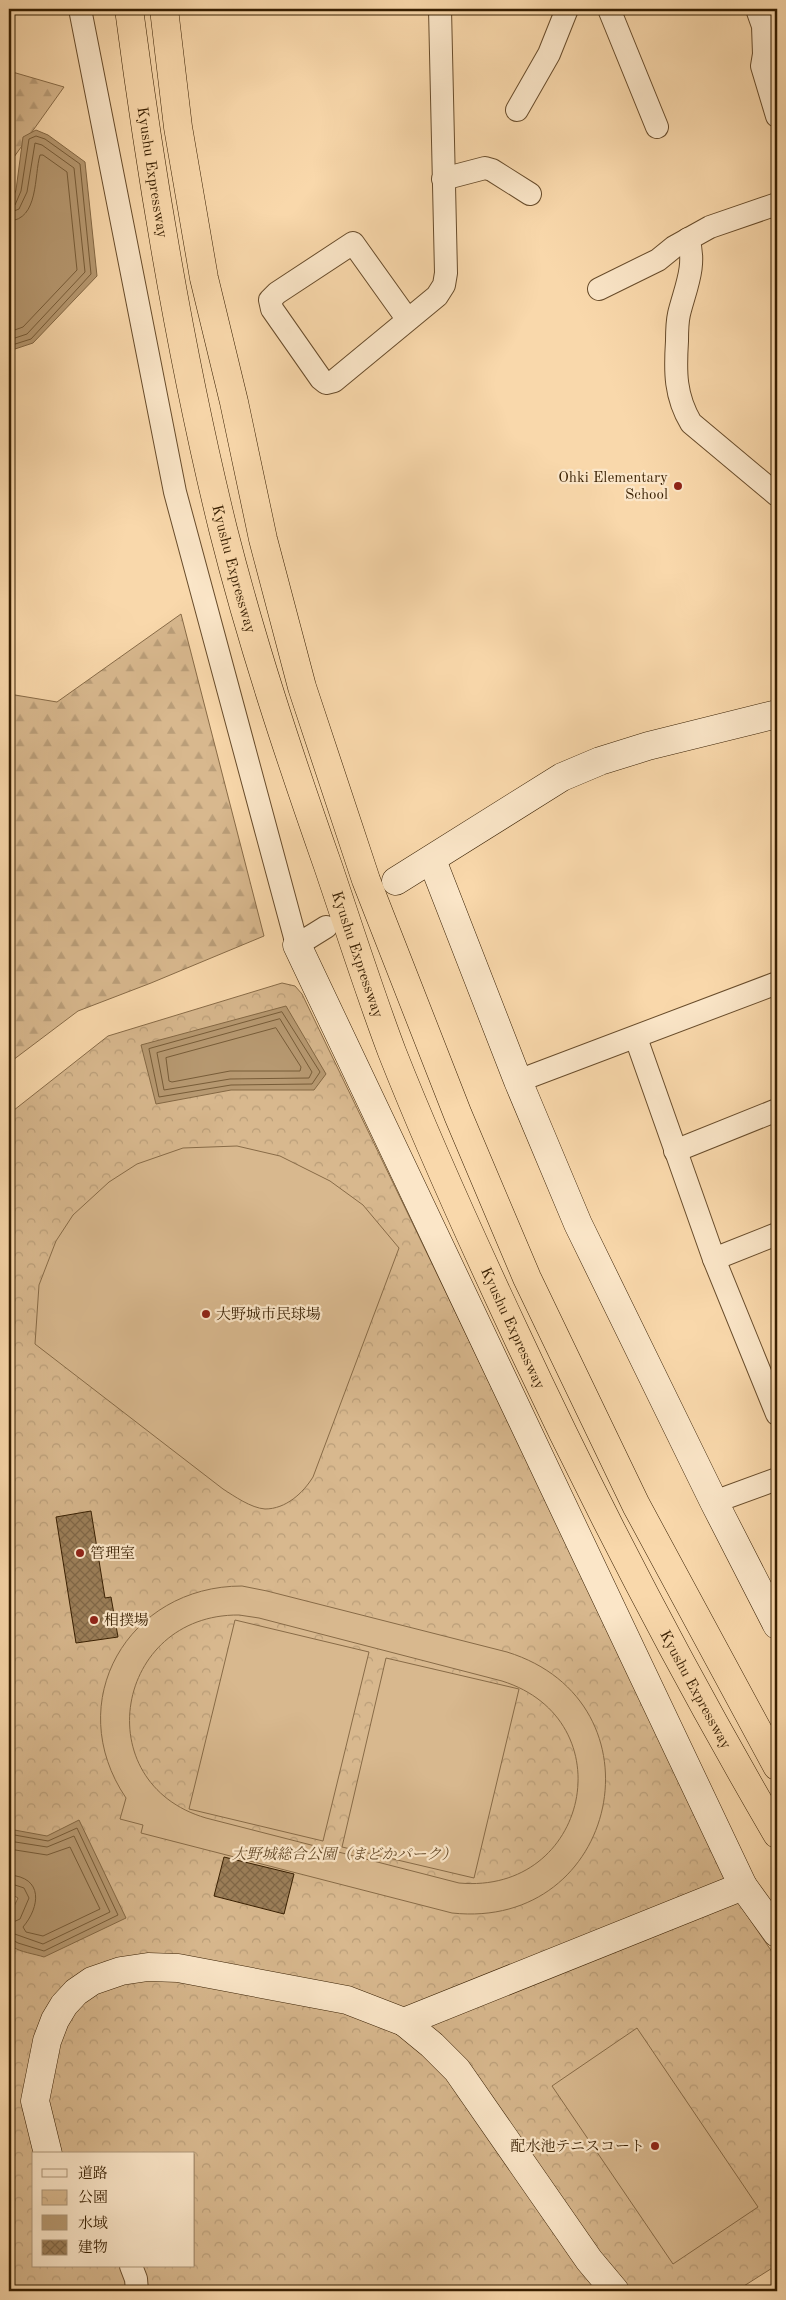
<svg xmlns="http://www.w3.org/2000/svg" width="786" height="2300" font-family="'Old Standard TT','Noto Serif JP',serif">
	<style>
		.forest { fill: url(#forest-firs); stroke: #886b47 }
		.park { fill: url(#park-crowns); stroke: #886b47; fill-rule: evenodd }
		.pitch { fill: #d8b88e; stroke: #886b47; fill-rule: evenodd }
		.water { fill: #b79971; stroke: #846844 }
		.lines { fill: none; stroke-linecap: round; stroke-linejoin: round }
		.shore { stroke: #775c38; stroke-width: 1 }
		.building { fill: url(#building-cross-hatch); stroke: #371e00 }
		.street-casing { stroke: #684c2b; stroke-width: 24 }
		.secondary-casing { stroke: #371e00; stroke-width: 29 }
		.highway-casing { stroke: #371e00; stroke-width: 29 }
		.street { stroke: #fbe6c8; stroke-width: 22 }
		.secondary { stroke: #fbe6c8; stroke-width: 28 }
		.highway { stroke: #f9d8ab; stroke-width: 28 }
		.poi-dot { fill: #8f2418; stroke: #fbe6c8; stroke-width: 2 }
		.labels { text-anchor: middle; stroke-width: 4.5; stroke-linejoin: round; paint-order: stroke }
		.street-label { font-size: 15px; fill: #371e00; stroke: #fbe6c8 }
		.poi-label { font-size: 15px; fill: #371e00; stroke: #fbe6c8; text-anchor: start }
		.park-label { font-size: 15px; font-style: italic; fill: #674c2b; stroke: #fbe6c8 }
	</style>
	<defs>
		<pattern id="forest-firs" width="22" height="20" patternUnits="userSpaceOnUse" patternTransform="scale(1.25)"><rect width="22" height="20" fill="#d8b88e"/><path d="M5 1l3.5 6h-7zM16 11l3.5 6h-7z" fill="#ba9e79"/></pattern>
		<pattern id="park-crowns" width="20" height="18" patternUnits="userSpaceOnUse" patternTransform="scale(1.25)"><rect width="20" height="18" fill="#d8b88e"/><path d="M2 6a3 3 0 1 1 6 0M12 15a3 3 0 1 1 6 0" fill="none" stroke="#ba9e79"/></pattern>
		<pattern id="building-cross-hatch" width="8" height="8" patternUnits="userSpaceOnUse" patternTransform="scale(1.25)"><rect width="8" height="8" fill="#9c7f59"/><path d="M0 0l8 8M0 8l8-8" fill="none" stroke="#806747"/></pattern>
	</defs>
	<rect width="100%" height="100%" fill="#f9d8ab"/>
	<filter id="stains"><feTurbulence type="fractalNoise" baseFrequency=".004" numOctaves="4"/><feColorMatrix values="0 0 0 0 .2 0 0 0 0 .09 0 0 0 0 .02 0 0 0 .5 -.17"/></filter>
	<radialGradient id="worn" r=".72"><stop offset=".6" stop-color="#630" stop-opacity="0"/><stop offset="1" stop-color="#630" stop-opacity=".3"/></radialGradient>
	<g class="forest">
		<polygon points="9,71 64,87 9,164"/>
		<polygon points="181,614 264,936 151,983 78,1011 9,1063 9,694 57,702"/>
	</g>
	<path class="park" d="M 282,983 L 295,986 L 302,994 L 744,1911 L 777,1959 L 777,2265 L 736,2291 L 9,2291 L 9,1114 L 108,1036 ZM 34,2154 L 194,2154 L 194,2266 L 34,2266 Z"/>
	<g class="pitch">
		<path d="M 237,1146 L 280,1156 L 330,1181 L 363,1205 L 399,1248 L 313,1477 C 303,1493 286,1509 265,1509 C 251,1508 234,1496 223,1489 L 35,1344 L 39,1285 L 56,1241 L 73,1215 L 109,1182 L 137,1164 L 183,1148 Z"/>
		<path d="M 242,1586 L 267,1591 L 507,1652 C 668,1702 619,1931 452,1913 L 141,1833 L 143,1825 L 120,1819 L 126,1798 C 61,1702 128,1586 242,1586 ZM 239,1615 L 259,1618 L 502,1681 C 626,1720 589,1895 459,1883 L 206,1818 C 86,1783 115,1614 239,1615 Z"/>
		<polygon points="235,1620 369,1652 323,1841 189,1809"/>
		<polygon points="386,1658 519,1689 474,1878 342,1847"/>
		<polygon points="637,2028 758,2207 673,2264 552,2086"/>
	</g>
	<g class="water">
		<polygon points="36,130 48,135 85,162 97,276 33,343 9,351 9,208 16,190 23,137"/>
		<polygon points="286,1006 326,1074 314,1090 231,1090 156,1104 141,1045"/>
		<path d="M 79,1820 L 126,1918 L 44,1957 C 35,1954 20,1952 13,1947 C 0,1935 12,1910 18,1898 L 9,1893 L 9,1829 L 47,1836 Z"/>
	</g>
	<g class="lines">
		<g class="shore">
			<polyline points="9,207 15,205 21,191 29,139 36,136 45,139 80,164 91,274 31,339 9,346"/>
			<polyline points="9,213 19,209 27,192 35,143 42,145 74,168 85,272 27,334 9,340"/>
			<path d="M 9,221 C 39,220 34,175 40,155 L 43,155 L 67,172 L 77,270 L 23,327 L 9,332"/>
			<polygon points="282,1012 320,1072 312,1084 231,1085 159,1097 149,1049"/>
			<polygon points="280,1019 312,1072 309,1078 230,1079 164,1090 157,1053"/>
			<polygon points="276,1028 301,1067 300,1071 230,1071 172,1082 169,1081 166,1058"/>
			<polyline points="9,1834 48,1841 77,1828 118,1915 44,1951 18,1943 9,1938"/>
			<polyline points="9,1841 47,1847 74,1836 110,1912 43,1944 9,1932"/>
			<path d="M 9,1849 L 47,1855 L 70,1847 L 100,1909 L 43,1936 L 26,1932 L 23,1927 C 40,1907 44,1877 9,1875"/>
			<polyline points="9,1883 24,1888 29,1898 20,1919 9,1924"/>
		</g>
	</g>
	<g class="building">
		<polygon points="91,1511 105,1598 111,1597 118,1637 76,1643 56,1517"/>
		<polygon points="224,1857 294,1874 284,1914 214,1896"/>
	</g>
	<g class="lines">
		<defs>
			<g id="street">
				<polyline points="80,9 175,492 297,945 326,927"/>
				<polyline points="609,9 657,127"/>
				<polyline points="757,9 763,26 764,54 762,66 777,116"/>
				<polyline points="517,110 549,54 567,9"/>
				<polyline points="443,179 485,168 492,170 530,194"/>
				<path d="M 688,239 C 697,265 685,289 679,314 C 677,323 677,333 677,341 C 675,372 675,396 691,423 L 777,495"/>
				<polyline points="599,289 658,260 674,247 710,227 777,204"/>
				<polyline points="408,320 353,243 277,293 270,300 272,309 321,379 326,383 334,381 437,296 444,285 446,273 440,9"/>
				<polyline points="636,1038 714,1259 777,1414"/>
				<polyline points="518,1081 777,983"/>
				<polyline points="675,1151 777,1110"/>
				<polyline points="714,1259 777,1234"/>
				<polyline points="714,1502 777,1479"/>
				<polyline points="131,2266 136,2279 137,2291"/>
			</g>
			<g id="secondary">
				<polyline points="432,860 518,1081 578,1224 714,1502 777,1625"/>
				<polyline points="396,881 562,777 600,761 648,746 777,714"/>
				<polyline points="297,945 743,1886 777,1933"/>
				<polyline points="404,2022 432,2045 457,2070 589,2260 615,2291"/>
				<polyline points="48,2154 35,2101 47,2041 55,2020 64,2005 76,1992 92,1981 121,1971 148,1967 178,1968 347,2000 404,2022 743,1886"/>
			</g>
			<g id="highway">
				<path id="s1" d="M 129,9 C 152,184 181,358 223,529 C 252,644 289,755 328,866 C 349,928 369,991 392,1052 C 429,1146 471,1238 514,1330 C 594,1502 682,1671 777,1834"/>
				<polyline points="164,9 178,127 204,278 234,402 263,539 302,687 366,880 458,1115 527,1278 636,1505 777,1766"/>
			</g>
		</defs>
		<use href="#street" class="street-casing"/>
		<use href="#secondary" class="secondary-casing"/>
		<use href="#highway" class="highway-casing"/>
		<use href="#street" class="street"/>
		<use href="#secondary" class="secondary"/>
		<use href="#highway" class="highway"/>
	</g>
	<g class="poi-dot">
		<circle cx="678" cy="486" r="5"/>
		<circle cx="206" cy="1314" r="5"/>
		<circle cx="80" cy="1553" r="5"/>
		<circle cx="94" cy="1620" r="5"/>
		<circle cx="655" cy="2146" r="5"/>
	</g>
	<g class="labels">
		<g class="street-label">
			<text dy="5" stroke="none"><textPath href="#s1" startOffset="165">Kyushu Expressway</textPath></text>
			<text dy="5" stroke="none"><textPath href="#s1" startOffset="570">Kyushu Expressway</textPath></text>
			<text dy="5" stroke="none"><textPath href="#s1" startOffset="975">Kyushu Expressway</textPath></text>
			<text dy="5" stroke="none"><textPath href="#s1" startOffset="1380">Kyushu Expressway</textPath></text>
			<text dy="5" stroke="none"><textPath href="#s1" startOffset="1785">Kyushu Expressway</textPath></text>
		</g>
		<g class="poi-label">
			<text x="668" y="482" text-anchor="end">Ohki Elementary<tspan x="668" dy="17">School</tspan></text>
			<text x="216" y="1319">大野城市民球場</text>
			<text x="90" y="1558">管理室</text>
			<text x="104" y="1625">相撲場</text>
			<text x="645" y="2151" text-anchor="end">配水池テニスコート</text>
		</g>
		<g class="park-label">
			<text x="344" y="1859">大野城総合公園（まどかパーク）</text>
		</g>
	</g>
	<rect width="786" height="2300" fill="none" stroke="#f9d8ab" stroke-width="30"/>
	<rect x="10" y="10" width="766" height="2280" fill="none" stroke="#371e00" stroke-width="2.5"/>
	<rect x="15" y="15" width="756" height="2270" fill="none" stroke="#371e00"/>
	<rect x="32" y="2152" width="162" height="115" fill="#fbe6c8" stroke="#ad9678"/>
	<rect x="42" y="2169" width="25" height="8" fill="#fbe6c8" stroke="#ad9678"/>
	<text x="78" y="2178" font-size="15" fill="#371e00">道路</text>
	<rect x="42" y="2190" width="25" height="15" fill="url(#park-crowns)" stroke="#ad9678"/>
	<text x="78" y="2202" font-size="15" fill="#371e00">公園</text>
	<rect x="42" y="2215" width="25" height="15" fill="#b79971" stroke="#ad9678"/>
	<text x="78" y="2228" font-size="15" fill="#371e00">水域</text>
	<rect x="42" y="2240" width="25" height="15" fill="url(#building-cross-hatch)" stroke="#ad9678"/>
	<text x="78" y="2252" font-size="15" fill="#371e00">建物</text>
	<rect width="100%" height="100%" filter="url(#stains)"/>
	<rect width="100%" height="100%" fill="url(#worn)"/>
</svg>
